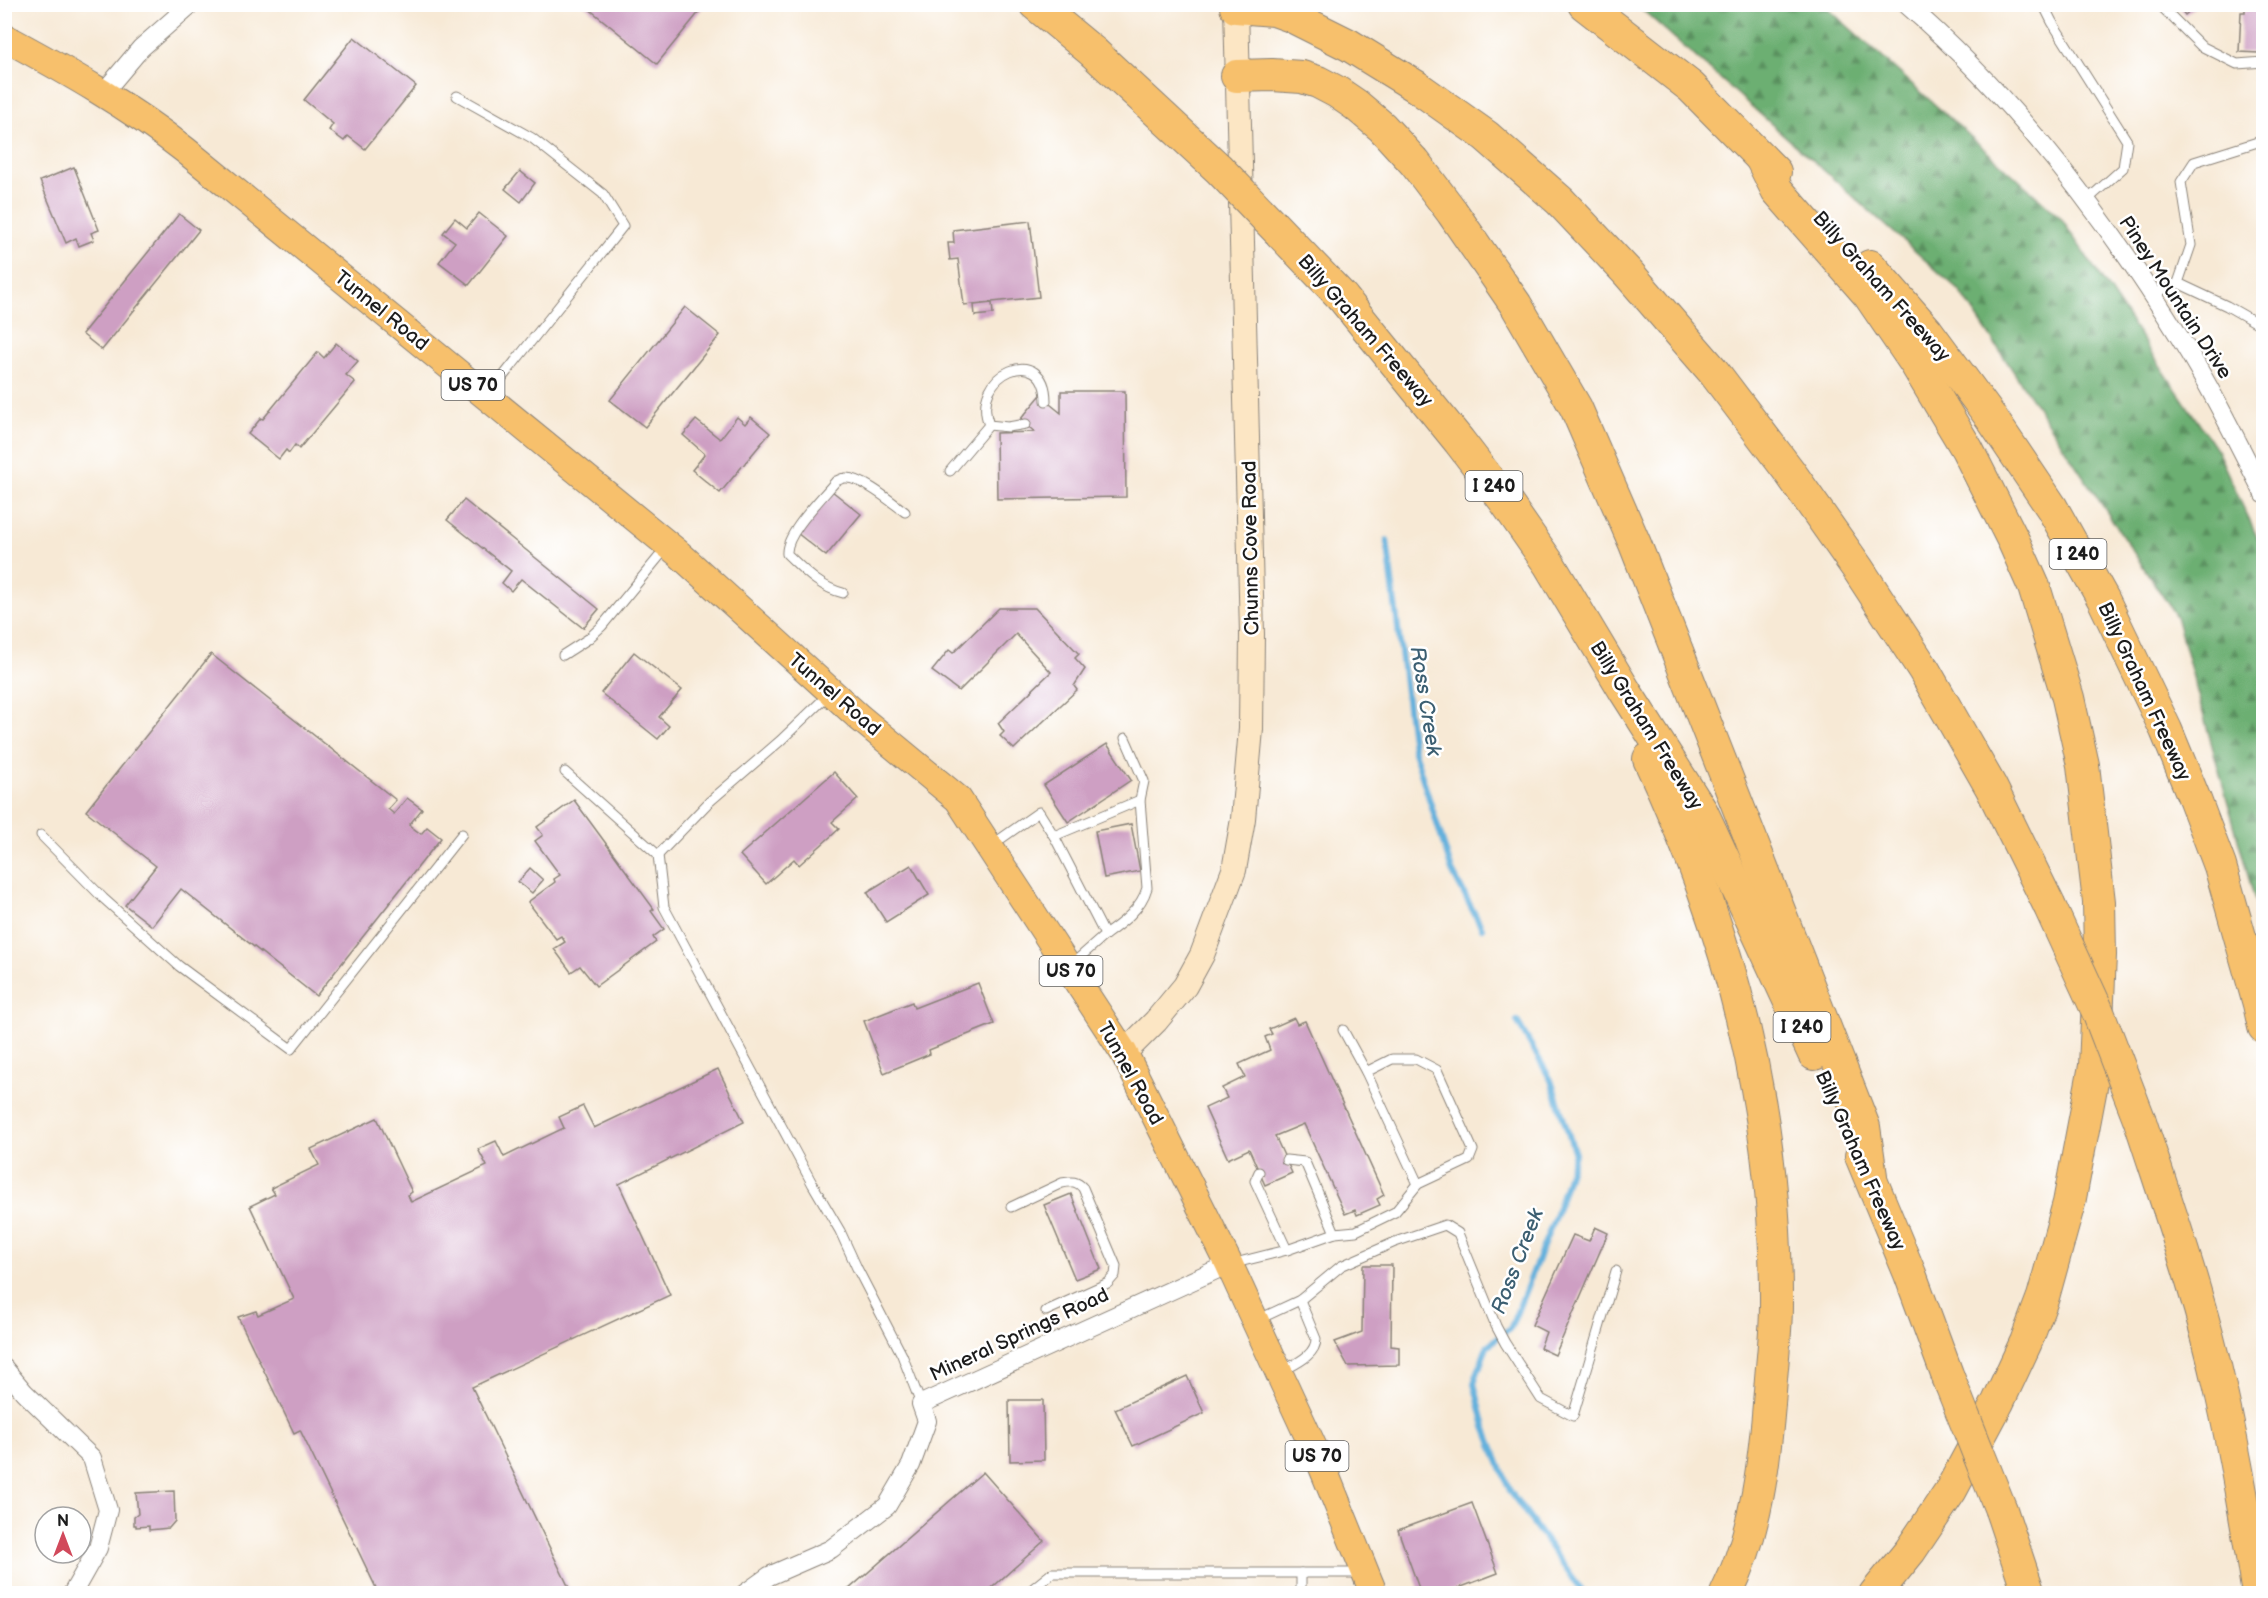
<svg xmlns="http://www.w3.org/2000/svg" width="2268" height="1598" font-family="'Balsamiq Sans',sans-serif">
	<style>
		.forest { fill: url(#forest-firs); stroke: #446647; stroke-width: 1.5 }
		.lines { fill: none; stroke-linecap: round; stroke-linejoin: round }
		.stream { stroke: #63b0dc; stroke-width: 6 }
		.building { fill: #ce9fc3 }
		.service-casing { stroke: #8a8278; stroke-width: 11 }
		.minor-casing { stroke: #8a8278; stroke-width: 20 }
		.secondary-casing { stroke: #8a8278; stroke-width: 26 }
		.primary-casing { stroke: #8a8278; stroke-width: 29 }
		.motorway-casing { stroke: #8a8278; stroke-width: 34 }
		.service { stroke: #fff; stroke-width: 9 }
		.minor { stroke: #fff; stroke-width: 18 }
		.secondary { stroke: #fce6c4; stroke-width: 24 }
		.primary { stroke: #f7c06c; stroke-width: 27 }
		.motorway { stroke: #f7c06c; stroke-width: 32 }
		.motorway-bridge-casing { stroke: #8a8278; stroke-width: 34; stroke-linecap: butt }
		.motorway-bridge { stroke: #f7c06c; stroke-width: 32 }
		.labels { text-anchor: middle; stroke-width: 5; stroke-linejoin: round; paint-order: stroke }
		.shield { fill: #fff; stroke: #606060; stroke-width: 1.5 }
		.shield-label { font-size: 18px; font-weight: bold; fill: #1c1c1c }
		.street-label { font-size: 20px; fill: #1c1c1c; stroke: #fff }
		.water-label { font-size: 21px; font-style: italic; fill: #3c5f72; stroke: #fff }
	</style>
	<defs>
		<pattern id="forest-firs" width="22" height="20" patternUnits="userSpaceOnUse" patternTransform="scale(1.5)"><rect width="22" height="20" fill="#6caf72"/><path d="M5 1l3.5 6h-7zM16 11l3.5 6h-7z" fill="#588e5d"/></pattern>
	</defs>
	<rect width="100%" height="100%" fill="#fff"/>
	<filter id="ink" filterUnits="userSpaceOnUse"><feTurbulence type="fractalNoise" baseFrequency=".0167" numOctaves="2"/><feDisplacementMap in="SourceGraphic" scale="12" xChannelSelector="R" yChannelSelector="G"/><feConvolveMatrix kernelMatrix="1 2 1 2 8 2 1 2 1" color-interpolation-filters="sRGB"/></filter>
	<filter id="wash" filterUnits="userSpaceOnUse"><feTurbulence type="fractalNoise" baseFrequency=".008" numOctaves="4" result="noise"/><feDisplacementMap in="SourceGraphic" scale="24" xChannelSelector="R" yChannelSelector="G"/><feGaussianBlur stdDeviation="1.35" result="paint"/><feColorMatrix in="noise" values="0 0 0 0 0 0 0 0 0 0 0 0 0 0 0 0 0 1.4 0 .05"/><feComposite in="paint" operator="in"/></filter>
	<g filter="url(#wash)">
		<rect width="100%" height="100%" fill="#f7e9d5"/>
		<polygon class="forest" points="1637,5 1824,5 2060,217 2217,450 2263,550 2263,929 2176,616 1960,291"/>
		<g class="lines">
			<g class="stream">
				<polyline points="1387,540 1413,748 1452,871 1482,928"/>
				<polyline points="1517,1021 1551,1080 1575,1154 1556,1214 1511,1327 1487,1346 1474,1383 1485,1427 1510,1491 1584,1594"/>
			</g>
		</g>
		<g id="blocks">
			<g class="building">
				<polygon points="583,4 702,4 704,6 657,64"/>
				<polygon points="2176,4 2198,4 2185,15"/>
				<polygon points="2245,4 2263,4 2259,53 2239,52 2241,12 2245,12"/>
				<polygon points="354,37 416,86 365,149 348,136 344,141 329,130 333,124 304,100"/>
				<polygon points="74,167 99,230 91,233 94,240 79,246 76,238 66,243 40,181"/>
				<polygon points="520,171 535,183 521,202 505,189"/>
				<polygon points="479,213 508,236 469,285 439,262 455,242 443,233 455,218 467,228"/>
				<polygon points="179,214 199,230 102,350 82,334"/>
				<polygon points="1030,221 1039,297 964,305 958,259 950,260 948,243 954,243 953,230"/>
				<polygon points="992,303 993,314 975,316 974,305"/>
				<polygon points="685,307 720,335 645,427 610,400"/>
				<polygon points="336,343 358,361 346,375 355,382 299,449 295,445 289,453 286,450 279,459 248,434 261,418 263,419 318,352 324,358"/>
				<polygon points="1061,391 1125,391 1126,497 997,499 996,433 1035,432 1020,420 1040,396 1061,413"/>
				<polygon points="737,417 745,424 751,417 770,433 720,493 692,470 705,454 683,435 696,420 720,439"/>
				<polygon points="832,491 861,514 826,556 797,533"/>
				<polygon points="464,500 599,609 583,628 521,579 511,591 502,583 511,571 447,520"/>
				<polygon points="999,608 1035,608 1079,654 1075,658 1085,669 1074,686 1077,690 1014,749 1000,736 1004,732 998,723 1051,672 1016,634 959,691 932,671 949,650 953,653"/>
				<polygon points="634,652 682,690 659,717 669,726 658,739 601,693"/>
				<polygon points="211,654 396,800 388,809 394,814 407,798 422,809 409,825 421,834 427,827 441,838 316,996 181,889 152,926 125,905 156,866 86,811"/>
				<polygon points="1107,744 1131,780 1068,822 1044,785"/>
				<polygon points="834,772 858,799 832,822 839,829 799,865 794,859 766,884 740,855"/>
				<polygon points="574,800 654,909 651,911 664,929 653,937 656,942 596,986 580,966 571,972 554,949 565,942 561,936 556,939 528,902 555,882 554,879 560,875 535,841 543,835 537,827"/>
				<polygon points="1131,824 1140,871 1104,878 1095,831"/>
				<polygon points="911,865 929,895 886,922 867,892"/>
				<polygon points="530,868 543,880 532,893 518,882"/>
				<polygon points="978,983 994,1024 929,1050 930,1054 884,1073 864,1021 912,1002 914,1008"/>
				<polygon points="1294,1018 1297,1024 1305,1021 1384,1195 1377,1199 1380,1205 1357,1215 1355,1210 1345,1214 1304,1124 1275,1136 1292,1173 1265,1185 1249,1149 1228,1159 1205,1108 1227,1098 1222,1088 1245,1077 1239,1064 1270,1050 1265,1037 1272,1034 1269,1029"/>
				<polygon points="718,1069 744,1122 619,1184 670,1295 472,1387 572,1594 379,1594 300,1430 294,1433 238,1317 256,1311 258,1315 294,1299 250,1206 275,1194 271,1188 319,1165 311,1149 377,1118 412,1192 408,1195 411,1202 487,1166 478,1149 496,1141 504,1157 564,1128 559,1117 583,1106 594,1128"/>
				<polygon points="1071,1194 1101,1269 1075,1279 1044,1205"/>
				<polygon points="1595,1227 1608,1233 1555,1355 1540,1348 1546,1332 1532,1325 1573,1235 1589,1241"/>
				<polygon points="1363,1265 1392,1265 1391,1346 1399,1347 1399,1365 1348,1366 1335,1342 1362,1332"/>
				<polygon points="1187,1376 1204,1413 1133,1446 1115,1409"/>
				<polygon points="1009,1400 1043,1400 1044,1460 1010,1461"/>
				<polygon points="983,1472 1044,1541 985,1594 836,1594 849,1589"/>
				<polygon points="174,1491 175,1521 169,1528 149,1530 149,1526 136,1527 136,1525 134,1525 134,1517 138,1514 136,1493"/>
				<polygon points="1472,1503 1498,1573 1443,1594 1421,1594 1398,1530"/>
			</g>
		</g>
	</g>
	<g filter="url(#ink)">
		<use href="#blocks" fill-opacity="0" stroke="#8a8278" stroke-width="1.5"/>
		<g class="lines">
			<defs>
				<g id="service">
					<polyline points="2043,4 2052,22 2127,141 2123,168 2085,202"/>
					<polyline points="2159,4 2201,46 2237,64 2264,62"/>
					<polyline points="457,96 532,138 603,194 623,226 489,394"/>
					<polyline points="2264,140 2194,162 2181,182 2191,245 2178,283 2227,306 2264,327"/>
					<polyline points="2151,295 2178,283"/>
					<path d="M 1026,424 L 1008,427 L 989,425 C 969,373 1046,341 1046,401"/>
					<polyline points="950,471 989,425"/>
					<path d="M 843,593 C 819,587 804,570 787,554 C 785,534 822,498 836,481 C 839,480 842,478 845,478 C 861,476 893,503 905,512"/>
					<polyline points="563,655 588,639 602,626 667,547"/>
					<polyline points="565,772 658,855 664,907 813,1185 840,1231 857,1268 902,1355 921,1404"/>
					<polyline points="41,835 103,898 179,966 291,1049 462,834"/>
					<polyline points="1054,836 1140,800"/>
					<polyline points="992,845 1039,812 1054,836 1105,935 1071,965"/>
					<polyline points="658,855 709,802 780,741 828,695"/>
					<path d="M 1105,935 C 1122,923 1141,909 1147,888 L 1140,800 L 1144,781 L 1125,738"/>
					<polyline points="1366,1072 1418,1184"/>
					<polyline points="1286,1160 1305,1162 1335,1233"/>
					<polyline points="1259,1172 1255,1181 1287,1250"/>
					<path d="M 1011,1207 L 1062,1183 C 1072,1181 1077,1181 1083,1188 L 1116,1266 L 1115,1275 L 1108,1283 L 1046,1311"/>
					<polyline points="1231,1264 1287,1250 1335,1233 1356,1231 1395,1212 1418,1184 1469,1160 1473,1150 1437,1070 1416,1059 1392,1059 1366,1072 1343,1030"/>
					<polyline points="1257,1320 1300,1300 1341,1266 1395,1242 1445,1225 1458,1233 1496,1326 1505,1343 1541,1399 1573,1416 1616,1271"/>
					<path d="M 1281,1372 C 1294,1364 1316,1356 1316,1339 L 1300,1300"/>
					<polyline points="1301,1573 1301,1594"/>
					<polyline points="1026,1594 1052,1573 1361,1573"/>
					<polyline points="1517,1594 1521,1592 1522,1594"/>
				</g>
				<g id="minor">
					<path d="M 1906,4 C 2013,97 2106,218 2180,338 C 2211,388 2237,441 2264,494"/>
					<polyline points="103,93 141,48 191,4"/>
					<polyline points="4,1368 24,1392 92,1458 108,1510 98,1548 72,1594"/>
					<polyline points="744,1594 769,1576 831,1549 887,1506 911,1465 927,1421 921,1404 1229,1264"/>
				</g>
				<polyline id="secondary" points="1124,1053 1156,1021 1185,986 1202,955 1234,870 1243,819 1251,729 1252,634 1236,7"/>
				<path id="primary" d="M 4,37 C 67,71 129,106 185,150 L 678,553 L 860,718 L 958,799 L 1124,1053 L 1229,1264 L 1279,1373 L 1322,1466 L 1374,1594"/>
				<g id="motorway">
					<polyline points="1035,4 1093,52"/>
					<polyline points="1584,4 1691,87 1775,172"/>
					<polyline points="1236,7 1274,10 1291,16 1349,45 1417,87 1486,136 1560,201 1628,273 1713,371 1789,471 1858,569 1924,670 1991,787 2049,905"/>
					<polyline points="1237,76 1272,75 1302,77 1318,82 1337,92 1356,105 1382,127 1415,163 1452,212 1516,305 1576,408 1635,544 1864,1127 1871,1176"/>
					<polyline points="1761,158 1777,190 1869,295 1916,364 1967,449 2014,542 2034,587 2068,698 2083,765 2099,902 2100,955 2095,1066 2069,1203 2043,1297 2026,1342 1998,1402 1951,1490 1910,1551 1875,1594"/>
					<polyline points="1870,266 1927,331 1992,419 2052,508 2103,599 2166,730 2195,800 2220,866 2259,1004 2264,1027"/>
					<polyline points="1342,297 1459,441 1505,501 1549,564 1625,691 1702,812 1814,1054"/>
					<path d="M 1649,759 C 1731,933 1777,1112 1776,1305 C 1776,1334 1772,1363 1770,1391 C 1765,1459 1757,1532 1726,1594"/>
					<path d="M 2140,1121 C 2169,1210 2201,1300 2221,1392 C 2236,1458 2247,1526 2258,1594"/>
					<polyline points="1861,1156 1910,1274 1948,1377"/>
					<polyline points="2001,1510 2029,1594"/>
				</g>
			</defs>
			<use href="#service" class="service-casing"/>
			<use href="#minor" class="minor-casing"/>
			<use href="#secondary" class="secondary-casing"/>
			<use href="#primary" class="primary-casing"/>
			<use href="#motorway" class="motorway-casing"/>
			<use href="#service" class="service"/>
			<use href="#minor" class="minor"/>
			<use href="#secondary" class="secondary"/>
			<use href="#primary" class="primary"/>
			<use href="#motorway" class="motorway"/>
			<defs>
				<g id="motorway-bridge">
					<polyline points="1093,52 1219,169 1342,297"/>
					<polyline points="2049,905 2098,1012 2140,1121"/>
					<polyline points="1948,1377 2001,1510"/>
				</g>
			</defs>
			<use href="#motorway-bridge" class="motorway-bridge-casing"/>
			<use href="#motorway-bridge" class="motorway-bridge"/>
		</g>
	</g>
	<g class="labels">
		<g class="shield">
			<rect x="441.5" y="370" width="63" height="30" rx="4.5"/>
			<rect x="1465.5" y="471" width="57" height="30" rx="4.5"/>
			<rect x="2049.5" y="539" width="57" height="30" rx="4.5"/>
			<rect x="1039.5" y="956" width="63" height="30" rx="4.5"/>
			<rect x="1773.5" y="1012" width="57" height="30" rx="4.5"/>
			<rect x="1285.5" y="1441" width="63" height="30" rx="4.5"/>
		</g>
		<g class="shield-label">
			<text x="473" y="391">US 70</text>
			<text x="1494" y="492">I 240</text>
			<text x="2078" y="560">I 240</text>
			<text x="1071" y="977">US 70</text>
			<text x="1802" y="1033">I 240</text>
			<text x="1317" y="1462">US 70</text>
		</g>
		<g class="street-label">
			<text transform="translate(1882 286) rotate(48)" y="7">Billy Graham Freeway</text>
			<text transform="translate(2176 297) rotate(57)" y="7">Piney Mountain Drive</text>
			<text transform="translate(382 310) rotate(39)" y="7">Tunnel Road</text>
			<text transform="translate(1366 330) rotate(49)" y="7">Billy Graham Freeway</text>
			<text transform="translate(1250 548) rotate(-91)" y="7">Chunns Cove Road</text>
			<text transform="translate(2145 691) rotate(65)" y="7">Billy Graham Freeway</text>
			<text transform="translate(835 694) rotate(41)" y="7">Tunnel Road</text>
			<text transform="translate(1647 725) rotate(58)" y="7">Billy Graham Freeway</text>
			<text transform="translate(1131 1073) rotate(61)" y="7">Tunnel Road</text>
			<text transform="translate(1861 1160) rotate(66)" y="7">Billy Graham Freeway</text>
			<text transform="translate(1019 1334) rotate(-25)" y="7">Mineral Springs Road</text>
		</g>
		<g class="water-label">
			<text transform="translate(1426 701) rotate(81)" y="7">Ross Creek</text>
			<text transform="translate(1517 1261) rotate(-69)" y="7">Ross Creek</text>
		</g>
	</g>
	<rect width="2268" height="1598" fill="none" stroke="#fff" stroke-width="24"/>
	<g transform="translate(63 1535)"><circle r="28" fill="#ffffff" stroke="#a4a4a4" stroke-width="1.5"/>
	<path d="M0-4.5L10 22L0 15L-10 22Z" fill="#d1495b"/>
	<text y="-9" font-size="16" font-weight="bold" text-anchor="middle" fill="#1c1c1c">N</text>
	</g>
</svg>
